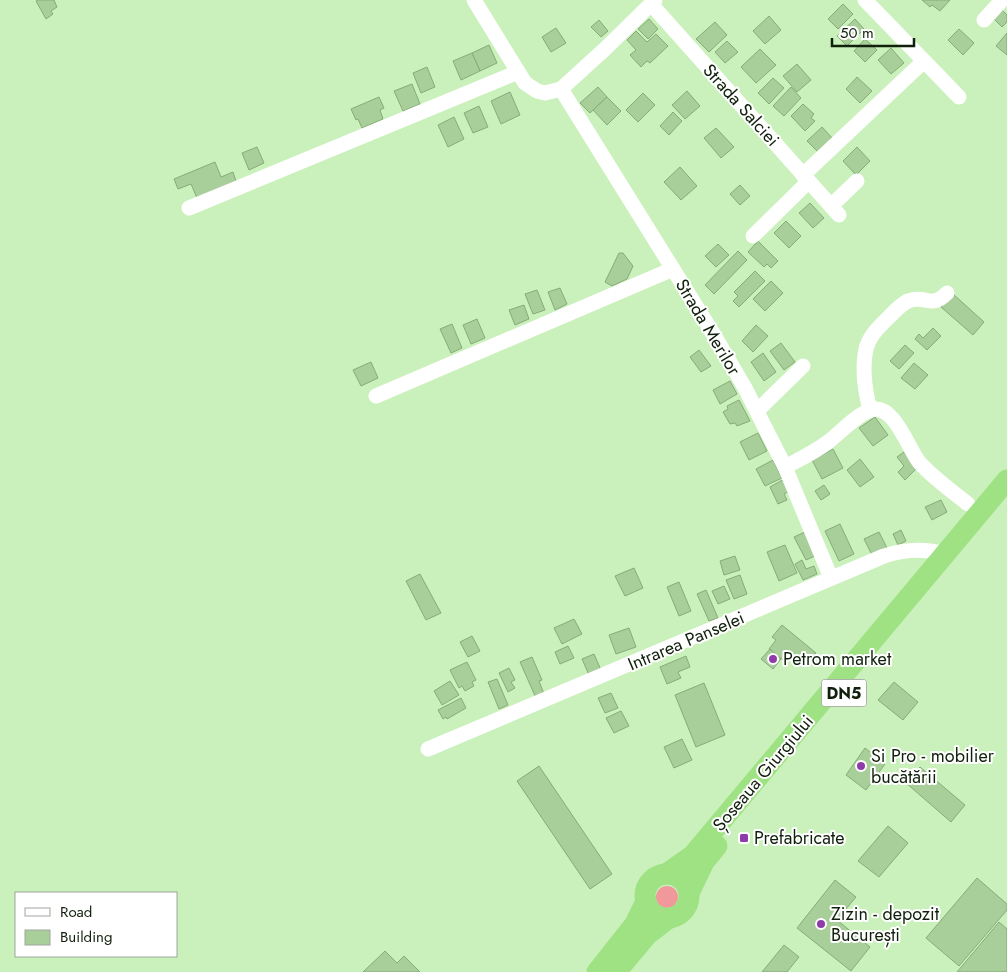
<svg xmlns="http://www.w3.org/2000/svg" width="1007" height="972" font-family="Jost,sans-serif">
	<style>
		.green { fill: #f1989b }
		.building { fill: #a8ce9a; stroke: #86ab78 }
		.lines { fill: none; stroke-linecap: round; stroke-linejoin: round }
		.minor { stroke: #fff; stroke-width: 15 }
		.highway { stroke: #9ee284; stroke-width: 21 }
		.poi-dot { fill: #8f3ba9; stroke: #fff; stroke-width: 2 }
		.labels { text-anchor: middle; stroke-width: 4; stroke-linejoin: round; paint-order: stroke }
		.shield { fill: #fff; stroke: #586355; stroke-width: 1 }
		.shield-label { font-size: 16px; font-weight: bold; fill: #11200c }
		.street-label { font-size: 18px; fill: #11200c; stroke: #fff }
		.poi-label { font-size: 18px; fill: #11200c; stroke: #fff; text-anchor: start }
	</style>
	<rect width="100%" height="100%" fill="#caf1bb"/>
	<circle class="green" cx="667" cy="897" r="11"/>
	<g class="building">
		<polygon points="38,0 54,0 57,7 51,11 53,14 46,19 36,1"/>
		<polygon points="922,0 950,0 940,11 932,5 930,7"/>
		<polygon points="843,4 853,14 838,29 828,19"/>
		<polygon points="1002,10 1007,15 1007,22 1002,27 994,19"/>
		<polygon points="769,16 781,30 765,44 753,31"/>
		<polygon points="649,19 658,29 648,39 638,29"/>
		<polygon points="855,19 864,29 847,46 837,36"/>
		<polygon points="599,20 608,31 601,37 591,27"/>
		<polygon points="715,22 727,35 709,52 696,39"/>
		<polygon points="556,28 566,43 551,52 542,37"/>
		<polygon points="959,29 974,43 963,55 948,40"/>
		<polygon points="636,31 647,42 656,34 668,46 650,63 647,61 641,67 630,55 636,50 627,40"/>
		<polygon points="1007,33 1007,55 996,46"/>
		<polygon points="865,39 877,50 865,62 854,51"/>
		<polygon points="727,41 738,52 725,63 715,52"/>
		<polygon points="489,45 497,63 480,71 472,53"/>
		<polygon points="891,48 904,63 891,74 878,60"/>
		<polygon points="760,49 776,65 756,83 741,67"/>
		<polygon points="472,53 480,71 461,80 453,61"/>
		<polygon points="797,64 811,80 797,92 783,76"/>
		<polygon points="427,67 435,87 421,93 413,73"/>
		<polygon points="857,77 872,91 860,103 846,89"/>
		<polygon points="773,78 784,88 769,104 758,93"/>
		<polygon points="412,84 420,104 403,111 394,91"/>
		<polygon points="598,87 607,97 590,113 580,103"/>
		<polygon points="791,87 801,98 784,116 773,106"/>
		<polygon points="687,91 700,106 685,119 672,105"/>
		<polygon points="510,92 520,115 501,124 491,101"/>
		<polygon points="643,93 655,105 638,122 626,110"/>
		<polygon points="379,97 384,108 380,110 383,119 362,128 358,119 356,120 351,109"/>
		<polygon points="607,97 621,111 607,125 593,110"/>
		<polygon points="803,104 814,114 811,118 815,121 805,131 791,116"/>
		<polygon points="479,106 488,127 473,133 464,113"/>
		<polygon points="673,112 682,121 669,135 660,126"/>
		<polygon points="454,117 464,139 448,147 438,125"/>
		<polygon points="822,127 834,140 819,153 807,141"/>
		<polygon points="716,128 734,147 721,158 704,138"/>
		<polygon points="257,147 264,163 249,170 242,153"/>
		<polygon points="857,147 870,161 856,175 843,161"/>
		<polygon points="215,162 221,177 233,172 236,181 197,198 191,184 178,189 174,179"/>
		<polygon points="680,167 697,186 681,200 664,182"/>
		<polygon points="740,185 750,196 740,205 730,194"/>
		<polygon points="810,203 824,218 813,228 799,213"/>
		<polygon points="786,221 801,236 789,248 774,233"/>
		<polygon points="758,241 778,261 771,268 767,264 764,267 748,252"/>
		<polygon points="718,244 729,255 716,267 705,256"/>
		<polygon points="738,251 747,260 714,294 705,285"/>
		<polygon points="619,253 623,253 633,266 627,279 612,286 605,282"/>
		<polygon points="755,271 765,281 739,307 733,301 738,296 734,292"/>
		<polygon points="771,281 783,293 765,311 753,299"/>
		<polygon points="560,288 567,304 555,310 548,292"/>
		<polygon points="537,290 545,310 533,314 525,294"/>
		<polygon points="953,294 984,322 973,335 941,307"/>
		<polygon points="524,305 529,319 515,325 509,310"/>
		<polygon points="477,319 485,338 471,344 463,325"/>
		<polygon points="452,324 462,348 451,353 440,329"/>
		<polygon points="756,325 768,336 753,352 742,341"/>
		<polygon points="933,328 941,336 927,350 915,339 919,334 923,338"/>
		<polygon points="781,343 795,362 784,370 770,351"/>
		<polygon points="905,345 914,353 899,369 890,361"/>
		<polygon points="699,350 711,366 701,372 690,357"/>
		<polygon points="763,353 776,372 764,381 751,362"/>
		<polygon points="371,362 378,378 361,386 353,370"/>
		<polygon points="914,363 928,375 915,389 901,378"/>
		<polygon points="730,381 737,394 720,404 713,390"/>
		<polygon points="739,400 750,421 737,426 735,423 730,424 723,412 728,409 727,406"/>
		<polygon points="875,417 888,435 873,446 859,428"/>
		<polygon points="758,433 767,451 749,460 740,442"/>
		<polygon points="833,449 843,468 822,479 812,460"/>
		<polygon points="908,449 918,467 905,480 898,472 904,466 897,457"/>
		<polygon points="860,459 874,477 860,487 847,470"/>
		<polygon points="773,460 782,478 765,486 756,469"/>
		<polygon points="786,478 788,492 784,494 787,500 778,504 770,487"/>
		<polygon points="824,485 830,494 821,500 815,491"/>
		<polygon points="941,500 947,512 932,520 925,507"/>
		<polygon points="840,524 854,554 839,561 825,531"/>
		<polygon points="901,530 906,541 898,545 893,534"/>
		<polygon points="805,532 817,555 806,560 794,537"/>
		<polygon points="879,532 888,550 873,557 864,539"/>
		<polygon points="785,545 797,573 779,581 767,552"/>
		<polygon points="735,556 740,570 724,575 720,561"/>
		<polygon points="802,560 806,569 814,566 817,574 803,580 795,564"/>
		<polygon points="634,568 643,588 625,596 615,576"/>
		<polygon points="420,574 441,613 426,620 406,581"/>
		<polygon points="740,575 747,594 734,599 726,580"/>
		<polygon points="679,582 691,611 679,616 667,587"/>
		<polygon points="724,586 730,599 718,604 712,591"/>
		<polygon points="706,590 718,618 709,621 697,594"/>
		<polygon points="574,619 582,634 562,644 554,628"/>
		<polygon points="782,625 816,653 805,665 790,652 783,660 769,649 776,640 772,637"/>
		<polygon points="629,628 636,647 616,654 609,635"/>
		<polygon points="472,636 480,651 468,657 460,642"/>
		<polygon points="568,646 574,658 560,664 555,652"/>
		<polygon points="770,649 781,659 773,669 761,659"/>
		<polygon points="594,654 601,670 589,675 582,659"/>
		<polygon points="686,656 690,667 678,672 681,678 667,684 660,667"/>
		<polygon points="532,657 542,680 539,681 544,694 536,698 520,662"/>
		<polygon points="467,662 476,680 472,682 474,686 465,691 462,686 459,688 450,670"/>
		<polygon points="509,668 515,680 511,682 515,688 508,692 499,673"/>
		<polygon points="497,679 508,705 499,709 488,682"/>
		<polygon points="450,681 459,695 442,705 434,691"/>
		<polygon points="894,682 918,702 903,720 878,700"/>
		<polygon points="704,683 725,735 696,747 675,695"/>
		<polygon points="611,693 618,708 605,713 598,698"/>
		<polygon points="461,698 466,708 447,719 446,717 443,719 438,710"/>
		<polygon points="621,711 629,726 614,733 606,718"/>
		<polygon points="682,739 692,760 674,768 664,747"/>
		<polygon points="865,748 885,764 866,790 846,775"/>
		<polygon points="539,766 612,874 590,889 517,781"/>
		<polygon points="920,767 965,805 951,822 906,783"/>
		<polygon points="888,826 908,843 879,877 858,861"/>
		<polygon points="977,878 1007,904 1007,910 959,966 926,938"/>
		<polygon points="835,880 856,897 837,920 870,947 851,971 797,928"/>
		<polygon points="999,922 1007,929 1007,972 957,972"/>
		<polygon points="784,945 799,957 787,972 762,972"/>
		<polygon points="385,951 397,963 404,956 420,972 363,972"/>
	</g>
	<g class="lines">
		<g class="minor">
			<polyline points="474,0 525,83 537,91 545,93 561,89 606,48 655,0"/>
			<polyline points="865,0 959,97"/>
			<polyline points="651,4 839,215"/>
			<polyline points="984,20 1002,0"/>
			<polyline points="561,89 714,335 745,388 785,467 831,578"/>
			<polyline points="803,175 924,61"/>
			<polyline points="831,206 857,181"/>
			<polyline points="189,208 518,72"/>
			<polyline points="753,236 808,182"/>
			<polyline points="376,396 673,269"/>
			<polyline points="758,410 803,366"/>
			<path d="M 870,410 C 865,391 862,368 866,349 C 869,336 879,327 888,318 C 894,312 901,304 908,301 C 927,294 930,310 947,293"/>
			<path d="M 785,467 C 800,459 815,452 828,442 C 840,433 857,414 871,410 C 893,402 908,448 919,462 C 933,478 952,491 968,504"/>
			<path d="M 428,749 L 884,556 C 905,549 924,548 946,554"/>
		</g>
		<g class="highway">
			<polyline points="666,874 693,855 1007,480"/>
			<circle cx="667" cy="896" r="22"/>
			<polyline points="689,893 704,862 717,846"/>
			<polyline points="597,972 635,924 646,901"/>
			<polyline points="616,972 647,935 669,918"/>
		</g>
	</g>
	<g class="poi-dot">
		<circle cx="773" cy="659" r="5"/>
		<circle cx="861" cy="766" r="5"/>
		<rect x="739" y="833" width="10" height="10" rx="2.5"/>
		<circle cx="821" cy="924" r="5"/>
	</g>
	<g class="labels">
		<rect class="shield" x="821.5" y="679.5" width="45" height="27" rx="4"/>
		<g class="shield-label">
			<text x="844" y="699">DN5</text>
		</g>
		<g class="street-label">
			<text transform="translate(741 105) rotate(48)" y="6">Strada Salciei</text>
			<text transform="translate(708 327) rotate(59)" y="6">Strada Merilor</text>
			<text transform="translate(686 641) rotate(-23)" y="6">Intrarea Panselei</text>
			<text transform="translate(763 773) rotate(-50)" y="6">Șoseaua Giurgiului</text>
		</g>
		<g class="poi-label">
			<text x="783" y="665">Petrom market</text>
			<text x="871" y="762">Si Pro - mobilier<tspan x="871" dy="21">bucătării</tspan></text>
			<text x="754" y="844">Prefabricate</text>
			<text x="831" y="920">Zizin - depozit<tspan x="831" dy="21">București</tspan></text>
		</g>
	</g>
	<rect x="15" y="892" width="162" height="65" fill="#ffffff" stroke="#a0a69e"/>
	<rect x="25" y="908" width="25" height="8" fill="#ffffff" stroke="#a0a69e"/>
	<text x="60" y="917" font-size="15" fill="#11200c">Road</text>
	<rect x="25" y="930" width="25" height="15" fill="#a8ce9a" stroke="#a0a69e"/>
	<text x="60" y="942" font-size="15" fill="#11200c">Building</text>
	<path d="M832 38v8h82v-8" fill="none" stroke="#11200c" stroke-width="2.5"/>
	<text x="840" y="38" font-size="15" fill="#11200c" stroke="#ffffff" stroke-width="4" paint-order="stroke">50 m</text>
</svg>
